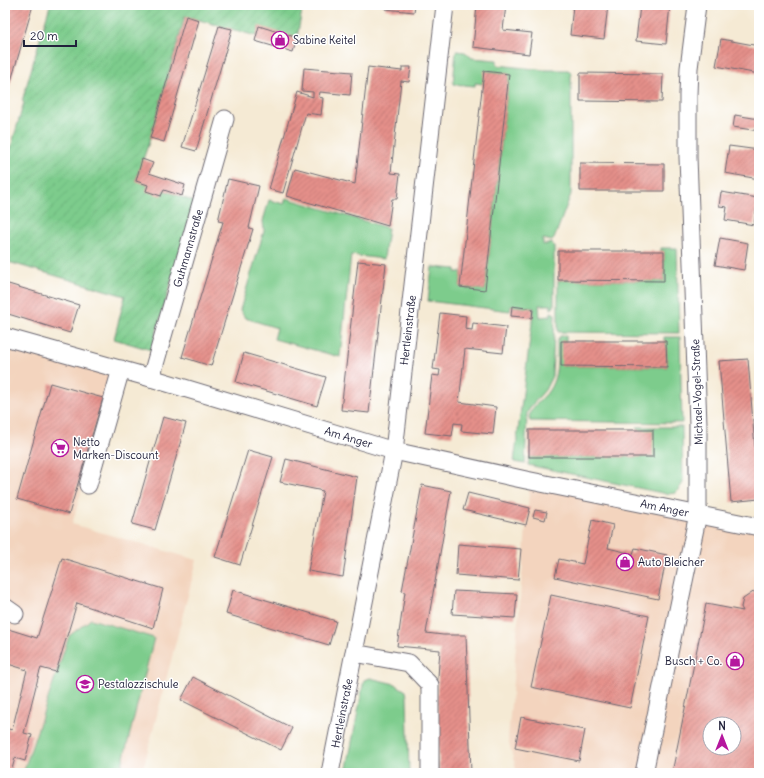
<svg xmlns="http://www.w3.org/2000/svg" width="764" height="778" font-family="Delius,sans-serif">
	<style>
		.built { fill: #f3d4be; fill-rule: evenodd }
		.grass { fill: #7dcc8c; stroke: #507764 }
		.garden { fill: url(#garden-furrows); stroke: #507764 }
		.building { fill: url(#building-hatch); fill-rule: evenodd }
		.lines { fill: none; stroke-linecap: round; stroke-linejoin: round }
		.minor-casing { stroke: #6c6871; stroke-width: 19 }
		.minor { stroke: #fff; stroke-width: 17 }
		.labels { text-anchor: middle; stroke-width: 3; stroke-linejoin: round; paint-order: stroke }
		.poi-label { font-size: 11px; fill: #22223b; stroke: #fff; text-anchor: start }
		.street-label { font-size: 11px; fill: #22223b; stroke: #fff }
	</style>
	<defs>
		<pattern id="garden-furrows" width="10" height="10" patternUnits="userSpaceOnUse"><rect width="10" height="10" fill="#7dcc8c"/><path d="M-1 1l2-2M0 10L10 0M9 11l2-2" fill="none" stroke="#6caf7a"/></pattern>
		<pattern id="building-hatch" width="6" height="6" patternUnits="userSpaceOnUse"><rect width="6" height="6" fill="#e5908a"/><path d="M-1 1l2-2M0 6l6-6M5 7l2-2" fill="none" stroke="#b97572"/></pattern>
	</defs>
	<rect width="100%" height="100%" fill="#fff"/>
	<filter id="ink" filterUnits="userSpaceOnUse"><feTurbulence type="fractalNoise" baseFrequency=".025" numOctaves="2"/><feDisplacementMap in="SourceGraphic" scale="8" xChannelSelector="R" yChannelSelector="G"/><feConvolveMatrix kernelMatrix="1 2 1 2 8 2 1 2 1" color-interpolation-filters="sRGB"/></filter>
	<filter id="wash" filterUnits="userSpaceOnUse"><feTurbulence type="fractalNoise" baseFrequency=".012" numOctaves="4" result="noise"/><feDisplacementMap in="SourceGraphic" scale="16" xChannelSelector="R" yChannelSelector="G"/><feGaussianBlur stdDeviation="0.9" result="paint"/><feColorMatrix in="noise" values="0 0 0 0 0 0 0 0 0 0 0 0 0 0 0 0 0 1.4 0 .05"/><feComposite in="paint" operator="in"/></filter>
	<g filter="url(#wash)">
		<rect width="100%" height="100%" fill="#f5ead4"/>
		<g class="built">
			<polygon points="5,342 116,371 72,524 197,560 142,773 5,773"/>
			<path d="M 530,482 L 759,527 L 759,773 L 517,773 L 508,739 ZM 710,724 L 734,724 L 734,748 L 710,748 Z"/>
		</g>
		<g class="grass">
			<polygon points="456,51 465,52 472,58 497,60 497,65 544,70 568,70 571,72 571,194 554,239 552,241 543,239 543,245 552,243 554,247 554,307 551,309 551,305 539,305 540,317 551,316 551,312 555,314 552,376 545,390 532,405 527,413 525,464 514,462 534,308 511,306 510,311 428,301 432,267 456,269 456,272 462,272 460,287 485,290 509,74 485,71 483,84 475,83 475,86 453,84"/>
			<polygon points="286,198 388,228 384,259 351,255 340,357 274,339 277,328 245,318 240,310 264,231 263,221 269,200 284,204"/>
			<polygon points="661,248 677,248 679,333 558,332 558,280 664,281 664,251 661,251"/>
			<path d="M 560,336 L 566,336 L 566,341 L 561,341 L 562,366 L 667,367 L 666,341 L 664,341 L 664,337 L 680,337 L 682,423 L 530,421 C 526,410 541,401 547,393 C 559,377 557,359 557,341 Z"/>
			<polygon points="637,427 682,427 683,483 676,493 667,494 528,465 529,457 652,457 653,431 637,430"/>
			<polygon points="91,619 154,638 120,773 23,773 69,636"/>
			<polygon points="370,678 395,684 406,691 407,697 409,773 346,773 364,680"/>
		</g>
		<polygon class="garden" points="50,5 303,5 297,38 259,27 256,36 185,16 149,142 136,180 148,185 147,191 161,195 164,190 195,202 151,350 114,339 125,296 5,261 5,168 24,102 22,101"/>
		<g id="blocks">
			<g class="building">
				<polygon points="7,5 33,5 5,102 5,11"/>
				<polygon points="386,5 415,5 414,12 385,9"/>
				<polygon points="477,5 506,5 503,30 532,33 529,54 473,47"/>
				<polygon points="573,5 608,5 604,39 570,35"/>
				<polygon points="640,5 670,5 666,44 636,41"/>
				<polygon points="186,16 199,20 164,142 150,138"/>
				<polygon points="219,26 232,29 196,151 182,147"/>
				<polygon points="259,26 297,38 293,52 255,41"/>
				<polygon points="721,39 759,46 759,74 716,66"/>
				<polygon points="368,67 402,71 402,67 411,67 409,82 401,81 391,173 400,174 397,199 392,199 388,226 287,196 295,168 355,184"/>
				<polygon points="304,68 352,72 350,95 320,92 319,97 323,98 321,115 306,113 283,193 269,189 297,92 313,97 313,92 302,91"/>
				<polygon points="484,71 509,74 485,290 460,287"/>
				<polygon points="580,73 663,74 662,102 580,101"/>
				<polygon points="735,115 759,119 759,131 733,127"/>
				<polygon points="729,146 759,150 759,179 725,173"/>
				<polygon points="142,159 153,163 149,173 185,185 182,196 164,190 161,196 146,191 148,185 136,181"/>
				<polygon points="580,163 664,164 664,191 580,191"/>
				<polygon points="228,179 259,186 249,228 253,229 211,366 182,357 223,222 218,221"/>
				<polygon points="721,192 758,198 754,225 725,220 727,207 719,206"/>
				<polygon points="720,238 748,243 744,270 715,265"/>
				<polygon points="558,251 664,251 664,281 558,280"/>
				<polygon points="358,261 386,264 369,413 341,410"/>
				<polygon points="5,283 79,305 70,333 5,313"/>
				<polygon points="512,306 533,309 532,318 511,316"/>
				<polygon points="440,313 466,316 465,329 472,330 473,323 506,327 503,353 465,349 459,402 496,407 493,434 461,431 462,424 454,423 452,436 425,433 432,375 439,376 440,370 433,369"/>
				<polygon points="561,341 666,341 667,367 561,366"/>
				<polygon points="244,353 326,377 317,406 236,382"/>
				<polygon points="748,359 759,499 731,502 719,361"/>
				<polygon points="50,383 103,398 69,514 17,499"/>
				<polygon points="163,417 186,423 155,530 132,524"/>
				<rect x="529" y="430" width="124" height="27"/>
				<polygon points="248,450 273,457 240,565 215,557"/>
				<polygon points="286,459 357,477 343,577 308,571 323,491 280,482"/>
				<polygon points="422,485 451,491 426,633 443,635 466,635 471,773 439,773 437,690 440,650 397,646 405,592 402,591"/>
				<polygon points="468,493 530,508 526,525 463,510"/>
				<polygon points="535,510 547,512 545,520 533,517"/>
				<polygon points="592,520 613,525 608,548 633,554 635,548 667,555 658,599 555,577 559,559 583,564"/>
				<polygon points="458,544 521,549 518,580 456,575"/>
				<polygon points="62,558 163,589 153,628 77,603 56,672 41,668 39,674 24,733 32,735 25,761 15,758 11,773 5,773 5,728 12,730 27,670 5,663 5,628 37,638"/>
				<path d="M 759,588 L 759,763 L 757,773 L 672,773 L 706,604 L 743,611 L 741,607 L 743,599 ZM 710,724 L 734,724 L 734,748 L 710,748 Z"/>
				<polygon points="233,590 336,621 329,645 226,614"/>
				<polygon points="454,591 517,594 515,618 452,614"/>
				<polygon points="551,595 649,616 630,708 531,687"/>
				<polygon points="193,677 292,728 281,750 181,700"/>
				<polygon points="521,717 585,730 579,761 515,748"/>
			</g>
		</g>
	</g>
	<g filter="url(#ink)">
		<use href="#blocks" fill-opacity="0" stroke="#6c6871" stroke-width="1"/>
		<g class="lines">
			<defs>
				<g id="minor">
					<path id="s1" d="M 5,337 L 151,378 L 394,451 L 526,480 L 759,527"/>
					<path id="s2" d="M 151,378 L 225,119"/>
					<polyline points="88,485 121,369"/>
					<polyline points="5,607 15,614"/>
					<polyline points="354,653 409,663 430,685 430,773"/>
					<path id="s3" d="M 330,773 L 394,451 L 445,5"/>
					<polyline points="644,773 698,514 698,424 688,157 688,95 689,68 697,5"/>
				</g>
			</defs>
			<use href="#minor" class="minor-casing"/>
			<use href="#minor" class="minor"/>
		</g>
	</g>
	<defs>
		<symbol id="shop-ring" viewBox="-11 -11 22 22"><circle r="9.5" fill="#fff" stroke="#b5179e" stroke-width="1.5"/><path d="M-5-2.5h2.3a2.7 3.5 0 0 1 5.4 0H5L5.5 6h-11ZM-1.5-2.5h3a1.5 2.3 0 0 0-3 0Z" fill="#b5179e"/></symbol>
		<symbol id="supermarket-ring" viewBox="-11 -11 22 22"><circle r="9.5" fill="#fff" stroke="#b5179e" stroke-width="1.5"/><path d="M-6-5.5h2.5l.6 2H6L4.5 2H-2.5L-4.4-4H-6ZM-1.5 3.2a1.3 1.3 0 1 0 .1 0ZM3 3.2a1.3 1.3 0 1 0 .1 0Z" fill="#b5179e"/></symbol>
		<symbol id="school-ring" viewBox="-11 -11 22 22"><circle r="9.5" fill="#fff" stroke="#b5179e" stroke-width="1.5"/><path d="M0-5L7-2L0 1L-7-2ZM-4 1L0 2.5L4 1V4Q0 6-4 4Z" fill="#b5179e"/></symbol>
	</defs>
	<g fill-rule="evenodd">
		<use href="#shop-ring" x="270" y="30" width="20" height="20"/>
		<use href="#supermarket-ring" x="50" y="438" width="20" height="20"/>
		<use href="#shop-ring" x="615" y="552" width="20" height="20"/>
		<use href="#shop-ring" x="725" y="651" width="20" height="20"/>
		<use href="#school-ring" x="75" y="674" width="20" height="20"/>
	</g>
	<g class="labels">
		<g class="poi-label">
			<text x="293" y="44">Sabine Keitel</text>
			<text x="73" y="446">Netto<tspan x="73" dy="13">Marken-Discount</tspan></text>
			<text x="638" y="566">Auto Bleicher</text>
			<text x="722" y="665" text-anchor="end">Busch + Co.</text>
			<text x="98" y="688">Pestalozzischule</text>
		</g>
		<g class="street-label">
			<text dy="4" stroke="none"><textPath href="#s2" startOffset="135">Guhmannstraße</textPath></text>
			<text dy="4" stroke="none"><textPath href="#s3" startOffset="450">Hertleinstraße</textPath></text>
			<text transform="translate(697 392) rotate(-92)" y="4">Michael-Vogel-Straße</text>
			<text dy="4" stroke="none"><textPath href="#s1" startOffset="358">Am Anger</textPath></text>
			<text dy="4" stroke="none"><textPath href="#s1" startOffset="682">Am Anger</textPath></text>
			<text dy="4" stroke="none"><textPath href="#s3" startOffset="61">Hertleinstraße</textPath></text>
		</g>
	</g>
	<rect width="764" height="778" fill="none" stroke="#fff" stroke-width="20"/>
	<g transform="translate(722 736)"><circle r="19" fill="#ffffff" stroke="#a7a7b1"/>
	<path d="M0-3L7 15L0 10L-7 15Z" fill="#b5179e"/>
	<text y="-6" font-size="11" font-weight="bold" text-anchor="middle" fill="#22223b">N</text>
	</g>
	<path d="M24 40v6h52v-6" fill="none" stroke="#22223b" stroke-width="2"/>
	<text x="30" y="40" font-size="12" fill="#22223b" stroke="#ffffff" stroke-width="3" paint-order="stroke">20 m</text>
</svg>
